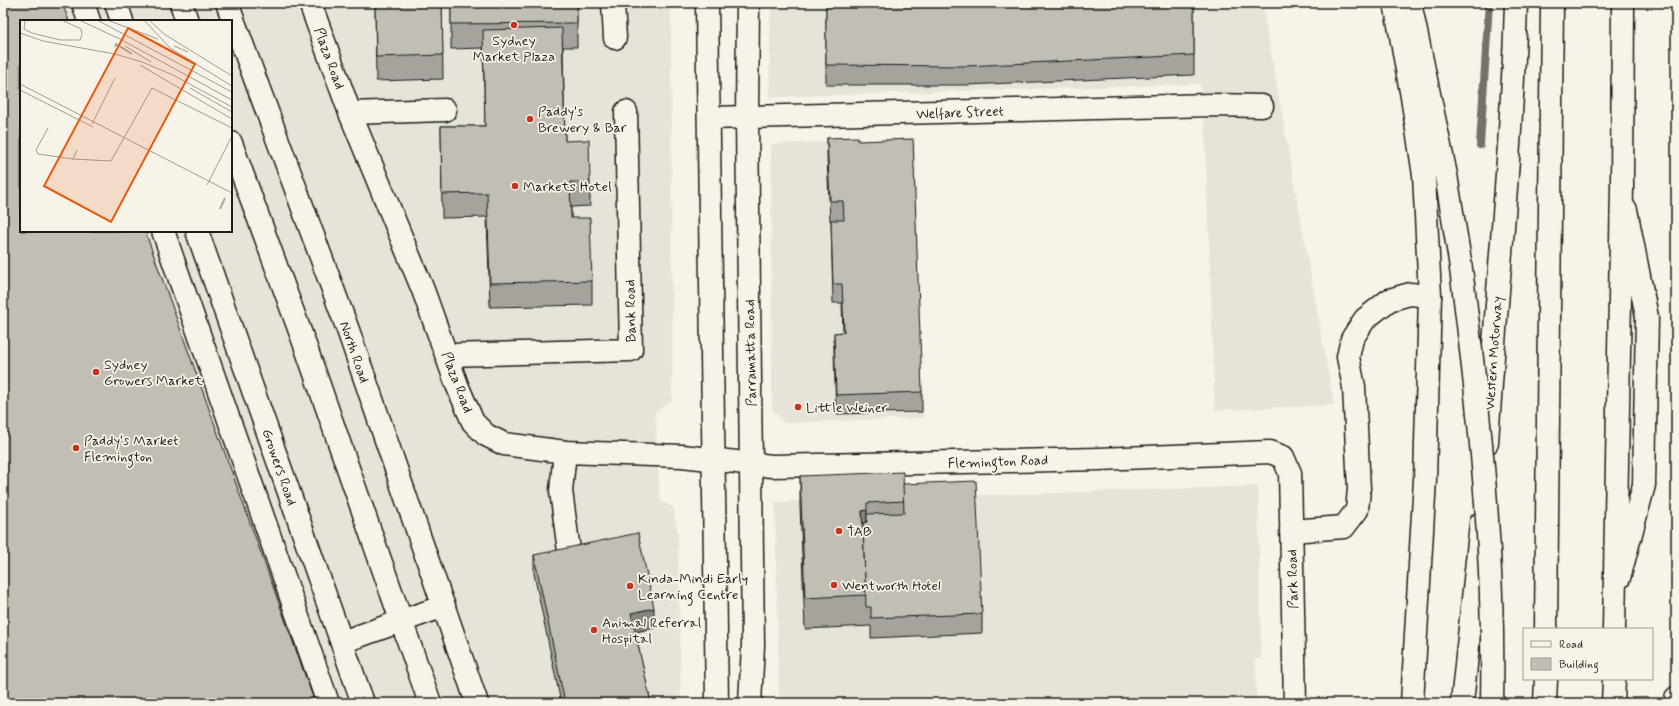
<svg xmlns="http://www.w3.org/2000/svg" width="1679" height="706" font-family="Mynerve,sans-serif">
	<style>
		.built { fill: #e6e3d9; fill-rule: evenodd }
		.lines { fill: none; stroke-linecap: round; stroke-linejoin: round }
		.stream { stroke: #72716c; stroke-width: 8 }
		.minor-casing { stroke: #1c1c1c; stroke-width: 25 }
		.highway-casing { stroke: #1c1c1c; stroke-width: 25 }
		.minor { stroke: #f7f3e8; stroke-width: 22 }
		.highway { stroke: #f7f3e8; stroke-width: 22 }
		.highway-bridge-casing { stroke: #1c1c1c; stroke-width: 25; stroke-linecap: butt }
		.highway-bridge { stroke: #f7f3e8; stroke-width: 22 }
		.wall { fill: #a5a39c; stroke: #1c1c1c }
		.shaded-wall { fill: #86857f; stroke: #1c1c1c }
		.building { fill: #c0beb5; stroke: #1c1c1c }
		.poi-dot { fill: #c8321e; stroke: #f7f3e8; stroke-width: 1.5 }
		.labels { text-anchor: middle; stroke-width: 3.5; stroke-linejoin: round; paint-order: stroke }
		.poi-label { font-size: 14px; fill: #1c1c1c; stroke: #f7f3e8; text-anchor: start }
		.street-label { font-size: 14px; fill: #1c1c1c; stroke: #f7f3e8 }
		.inset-river { fill: none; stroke: #aca9a2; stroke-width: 2 }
		.inset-road { fill: none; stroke: #9f9d96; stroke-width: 1 }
		.view { fill: #e8590c; fill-opacity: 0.15; stroke: #e8590c; stroke-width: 2 }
		.inset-edge { fill: none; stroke: #1c1c1c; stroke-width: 2 }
	</style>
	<rect width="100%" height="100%" fill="#f7f3e8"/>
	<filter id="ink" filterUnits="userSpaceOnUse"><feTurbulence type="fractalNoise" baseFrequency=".025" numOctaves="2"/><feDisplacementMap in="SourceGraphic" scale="8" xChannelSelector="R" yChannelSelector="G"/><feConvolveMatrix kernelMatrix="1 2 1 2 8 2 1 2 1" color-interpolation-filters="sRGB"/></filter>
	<g filter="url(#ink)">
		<g class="built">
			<path d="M 3,3 L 671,3 L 672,400 L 655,413 L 660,501 L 673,507 L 678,532 L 681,703 L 3,703 ZM 21,21 L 231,21 L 231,231 L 21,231 Z"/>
			<polygon points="771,3 1262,3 1334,405 1215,410 1205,129 1200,84 769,97"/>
			<polygon points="915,138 923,418 784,423 772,409 771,144"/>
			<polygon points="1258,486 1261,659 1255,659 1257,703 779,703 775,502"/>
		</g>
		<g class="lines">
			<polyline class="stream" points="1480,145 1489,3"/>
			<defs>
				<g id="minor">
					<polyline points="83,3 89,21"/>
					<polyline points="116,3 122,21"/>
					<polyline points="181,3 187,21"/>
					<polyline points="227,3 348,330 477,703"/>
					<polyline points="310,3 350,113 445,110"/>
					<polyline points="613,3 615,38"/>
					<polyline points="350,113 423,290 457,385 473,422 486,435 504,444 565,452 682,456 772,466 1099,459 1270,452 1283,457 1290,473 1295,703"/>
					<polyline points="709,118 1211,105 1262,106"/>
					<polyline points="231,143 305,345 430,703"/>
					<polyline points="163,231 328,703"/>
					<polyline points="197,231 363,703"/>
					<polyline points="447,355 631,350 626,112"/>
					<polyline points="565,452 561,491 571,566"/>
					<polyline points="1291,531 1344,527 1357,510 1359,489 1354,387 1348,357 1352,339 1365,319 1389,300 1410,294 1430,296"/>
					<polyline points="1619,578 1644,485 1647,317 1626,210"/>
					<polyline points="342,642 444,606"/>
				</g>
				<g id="highway">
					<polyline points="707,3 717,703"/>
					<polyline points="748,3 747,118 753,645 750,703"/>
					<polyline points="1395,3 1412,97 1424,175 1430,296 1425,479 1412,703"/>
					<polyline points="1410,3 1446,175 1460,261"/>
					<path d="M 1487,443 C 1496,296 1512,150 1516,3"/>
					<polyline points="1546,629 1552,3"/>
					<polyline points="1614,629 1622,187 1623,3"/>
					<polyline points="1462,703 1481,523"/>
					<polyline points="1545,703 1546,679"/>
					<polyline points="1613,703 1614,679"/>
					<polyline points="1676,703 1676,698"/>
				</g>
			</defs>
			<use href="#minor" class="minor-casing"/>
			<use href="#highway" class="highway-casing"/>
			<use href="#minor" class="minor"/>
			<use href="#highway" class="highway"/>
			<defs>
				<path id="highway-bridge" d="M 1460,261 C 1479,407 1495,555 1492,703"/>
			</defs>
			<use href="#highway-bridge" class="highway-bridge-casing"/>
			<use href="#highway-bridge" class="highway-bridge"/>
		</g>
		<g class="wall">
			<polygon points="375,3 442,3 443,79 376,81"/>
			<polygon points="451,3 577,3 577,47 563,47 565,141 590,182 590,206 571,207 571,218 592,281 592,305 490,307 487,217 442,218 441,126 485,126 483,48 451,49"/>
			<polygon points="826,3 1194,3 1194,75 966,85 826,85"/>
			<polygon points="827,138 858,141 922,392 922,412 836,414 834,352 834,333 843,332 842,303 833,303 831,221 830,221 827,157"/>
			<polygon points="800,476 903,484 982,614 982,633 871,638 871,626 805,629 800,507"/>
			<polygon points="534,555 654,628 635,632 651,703 561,703 534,574"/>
		</g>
		<g class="shaded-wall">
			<polygon points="867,510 867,541 862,523 862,511"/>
			<polygon points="654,608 654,628 631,633 631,613"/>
		</g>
		<g class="building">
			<polygon points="3,3 62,3 69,21 21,21 21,231 145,231 315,703 3,703"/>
			<polygon points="375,3 442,3 443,55 376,57"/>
			<polygon points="451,3 577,3 577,23 451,24"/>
			<polygon points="826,3 1194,3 1194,55 966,66 826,65"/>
			<polygon points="562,28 565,141 589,140 590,182 570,182 571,218 590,218 592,281 490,283 487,193 442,194 441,126 485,126 483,30"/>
			<polygon points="858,137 858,141 913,139 922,392 836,395 834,333 844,332 842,284 833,284 831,220 844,220 843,201 830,201 827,138"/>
			<polygon points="903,472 904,501 867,503 867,510 862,511 866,595 805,598 800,476"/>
			<polygon points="976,481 982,614 871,618 871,607 866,607 863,523 867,522 867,514 904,513 903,484"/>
			<polygon points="638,533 654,608 631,613 651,703 565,703 534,555"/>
		</g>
	</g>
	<g class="poi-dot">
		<circle cx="514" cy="25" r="4"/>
		<circle cx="530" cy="119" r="4"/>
		<circle cx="515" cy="186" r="4"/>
		<circle cx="96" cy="372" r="4"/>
		<circle cx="798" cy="407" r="4"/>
		<circle cx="76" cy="448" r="4"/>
		<circle cx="839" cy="531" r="4"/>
		<circle cx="834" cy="585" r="4"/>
		<circle cx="630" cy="586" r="4"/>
		<circle cx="594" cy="630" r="4"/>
	</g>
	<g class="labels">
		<g class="poi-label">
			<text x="514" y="45" text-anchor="middle">Sydney<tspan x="514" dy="16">Market Plaza</tspan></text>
			<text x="538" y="116">Paddy's<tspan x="538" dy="16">Brewery &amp; Bar</tspan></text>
			<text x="523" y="191">Markets Hotel</text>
			<text x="104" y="369">Sydney<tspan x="104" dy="16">Growers Market</tspan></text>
			<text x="806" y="412">Little Weiner</text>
			<text x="84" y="445">Paddy's Market<tspan x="84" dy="16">Flemington</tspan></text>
			<text x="847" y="536">TAB</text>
			<text x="638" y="583">Kinda-Mindi Early<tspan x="638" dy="16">Learning Centre</tspan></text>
			<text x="842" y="590">Wentworth Hotel</text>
			<text x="602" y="627">Animal Referral<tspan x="602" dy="16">Hospital</tspan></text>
		</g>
		<g class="street-label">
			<text transform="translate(330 58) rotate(70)" y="5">Plaza Road</text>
			<text transform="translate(960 112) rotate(-2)" y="5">Welfare Street</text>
			<text transform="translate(630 311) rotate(-91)" y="5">Bank Road</text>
			<text transform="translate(355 352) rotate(71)" y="5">North Road</text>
			<text transform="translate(750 353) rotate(-91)" y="5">Parramatta Road</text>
			<text transform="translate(1493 353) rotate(-86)" y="5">Western Motorway</text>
			<text transform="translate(458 382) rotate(69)" y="5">Plaza Road</text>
			<text transform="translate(998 461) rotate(-2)" y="5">Flemington Road</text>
			<text transform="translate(280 467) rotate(71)" y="5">Growers Road</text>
			<text transform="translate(1292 579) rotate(-91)" y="5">Park Road</text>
		</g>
	</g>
	<g transform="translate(20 20)">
		<rect width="212" height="212" fill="#f7f3e8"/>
		<path class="inset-river" d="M 95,27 L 96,24 L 112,34M 200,189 L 205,178"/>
		<path class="inset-road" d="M 5,0 L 4,9 L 12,13 L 40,20 L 60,20 L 62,15 L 61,9 L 42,0M 59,0 L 100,19 L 212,80M 77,0 L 212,72M 87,0 L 138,19M 124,0 L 150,28 L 212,66M 129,0 L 144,14 L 212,56M 0,13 L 23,21 L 95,34 L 122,42 L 153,55 L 212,87M 105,26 L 131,42M 154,26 L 168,32M 120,45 L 212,99M 0,64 L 212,173M 170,68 L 212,92M 0,70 L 73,107M 72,104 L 95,58M 28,108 L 16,130 L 18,134 L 53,139 L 57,130M 53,139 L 91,141 L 132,68 L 212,108M 187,165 L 212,116"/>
		<path class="view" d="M 108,8 L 175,44 L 91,202 L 24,166 Z"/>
		<rect width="212" height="212" class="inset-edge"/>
	</g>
	<rect width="1679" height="706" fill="none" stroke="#f7f3e8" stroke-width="16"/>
	<rect x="8" y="8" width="1663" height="690" fill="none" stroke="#1c1c1c" stroke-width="1.5" filter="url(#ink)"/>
	<rect x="1523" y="628" width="130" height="52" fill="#f7f3e8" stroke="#9f9d96"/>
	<rect x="1531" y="641" width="20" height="6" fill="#f7f3e8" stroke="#9f9d96"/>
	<text x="1559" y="648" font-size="12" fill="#1c1c1c">Road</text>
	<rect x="1531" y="658" width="20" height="12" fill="#c0beb5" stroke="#9f9d96"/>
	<text x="1559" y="668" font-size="12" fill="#1c1c1c">Building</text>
</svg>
